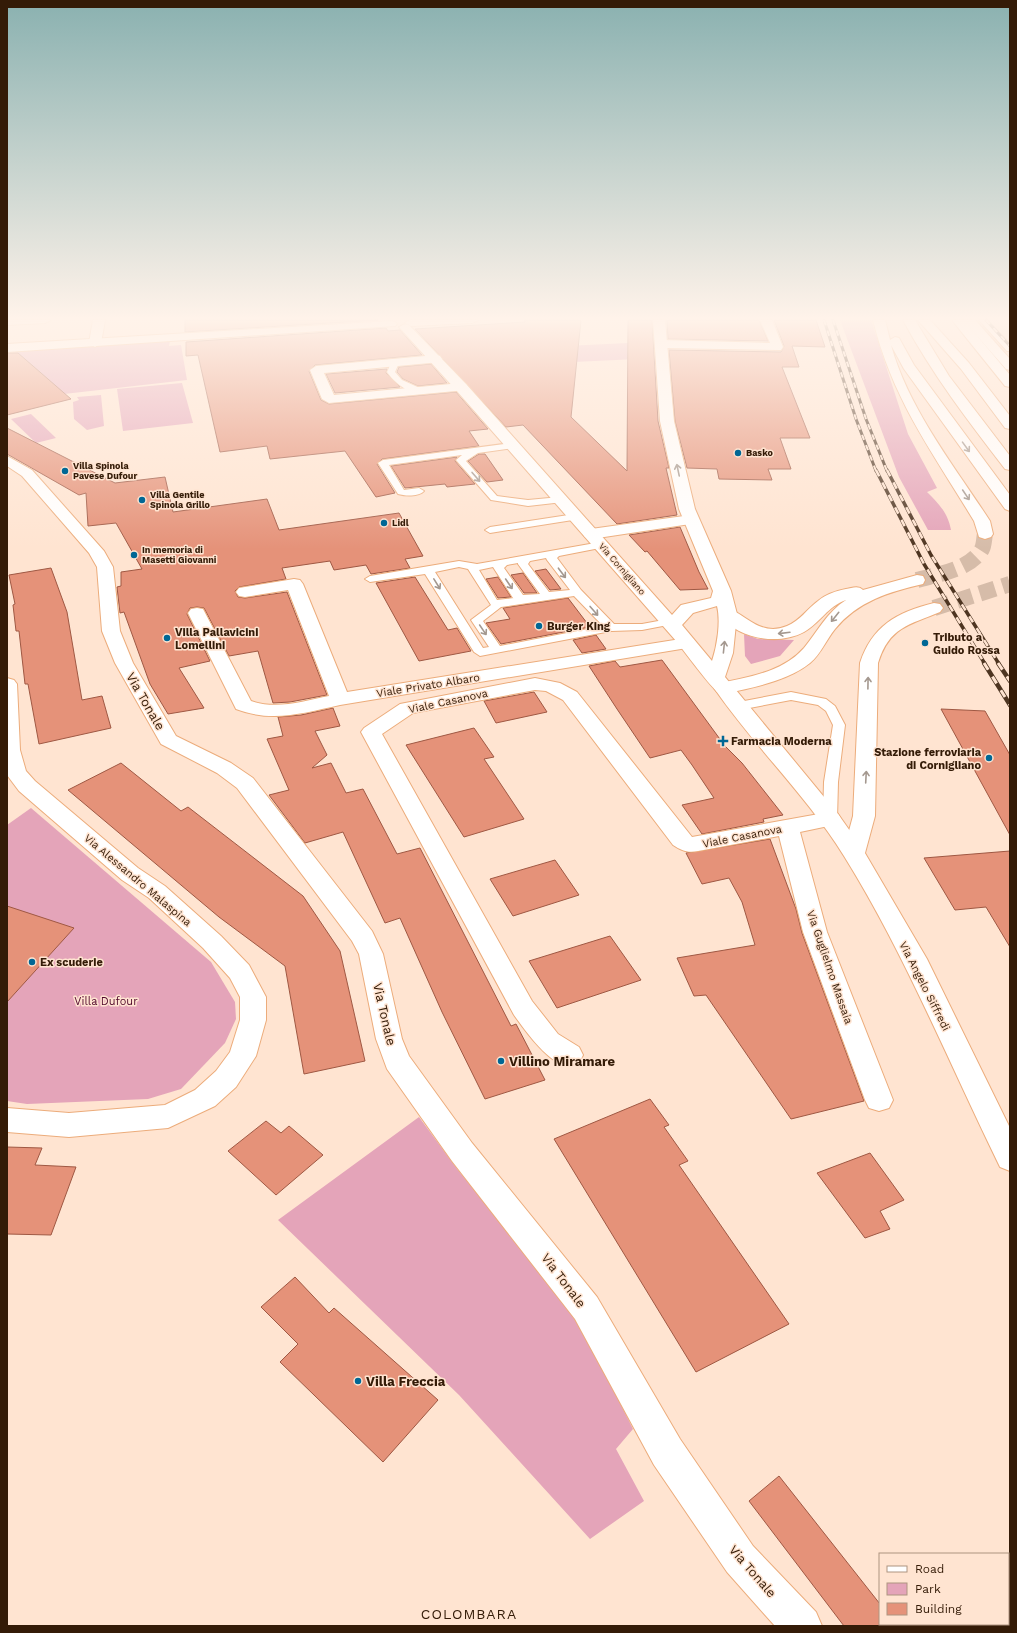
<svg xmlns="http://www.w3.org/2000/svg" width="1017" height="1633" font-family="'Work Sans',sans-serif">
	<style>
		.built { fill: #f4d6c1 }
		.green { fill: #e4a4b9 }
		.building { fill: #e59279; stroke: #9f5843 }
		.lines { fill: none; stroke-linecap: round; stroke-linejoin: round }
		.highway-tunnel { stroke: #d6bca9; stroke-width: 16; stroke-dasharray: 16 8; stroke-linecap: butt }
		.lane-casing { stroke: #ecac7b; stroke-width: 2 }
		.street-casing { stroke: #ecac7b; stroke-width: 2 }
		.secondary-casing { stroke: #ecac7b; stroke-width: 2 }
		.primary-casing { stroke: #ecac7b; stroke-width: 2 }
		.highway-casing { stroke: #ecac7b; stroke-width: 2 }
		.lane { fill: #fff; fill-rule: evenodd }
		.street { fill: #fff; fill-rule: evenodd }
		.secondary { fill: #fff; fill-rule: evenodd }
		.primary { fill: #fff; fill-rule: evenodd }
		.highway { fill: #fff; fill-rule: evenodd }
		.rail-far2-casing { stroke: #4e3521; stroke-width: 3 }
		.rail-far1-casing { stroke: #4e3521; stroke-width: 3.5 }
		.rail-casing { stroke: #4e3521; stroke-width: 4.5 }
		.rail-far2 { stroke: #ffe4d1; stroke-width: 2; stroke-dasharray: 5.5; stroke-linecap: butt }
		.rail-far1 { stroke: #ffe4d1; stroke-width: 2.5; stroke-dasharray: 7; stroke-linecap: butt }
		.rail { stroke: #ffe4d1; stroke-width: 3; stroke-dasharray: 8; stroke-linecap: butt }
		.oneway { stroke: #a4988f }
		.poi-dot { fill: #006795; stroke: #ffe4d1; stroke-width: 1.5 }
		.labels { text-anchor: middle; stroke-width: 3; stroke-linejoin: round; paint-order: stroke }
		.far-poi-label { font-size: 9px; font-weight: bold; fill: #341b07; stroke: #ffe4d1; text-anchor: start }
		.far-street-label { font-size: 9px; fill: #341b07; stroke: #ffe4d1 }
		.poi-label { font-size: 11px; font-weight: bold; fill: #341b07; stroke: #ffe4d1; text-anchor: start }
		.street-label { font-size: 11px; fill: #341b07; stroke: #ffe4d1 }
		.park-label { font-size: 11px; fill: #4f0429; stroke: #ffe4d1 }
		.near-street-label { font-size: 13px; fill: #341b07; stroke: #ffe4d1 }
		.near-poi-label { font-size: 13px; font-weight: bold; fill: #341b07; stroke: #ffe4d1; text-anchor: start }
		.near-neighbourhood-label { font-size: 14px; letter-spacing: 1px; fill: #341b07; stroke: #ffe4d1 }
	</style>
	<rect width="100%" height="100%" fill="#ffe4d1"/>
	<polygon class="built" points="976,320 1010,320 1010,358"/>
	<g class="green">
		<path d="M 840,320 L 871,320 L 908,434 L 937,488 L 927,492 C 939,504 948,513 951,530 L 928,530 L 899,477 Z"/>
		<polygon points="170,341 169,346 181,345 187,380 64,394 38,370 34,370 31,364 7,368 7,351"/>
		<polygon points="628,343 637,359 552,363 545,347"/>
		<polygon points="182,383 193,423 123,431 117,389"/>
		<polygon points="101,395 104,426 87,430 74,419 73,402 79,400 77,397"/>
		<polygon points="31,414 32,415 56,438 36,443 11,419"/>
		<polygon points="744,634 758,639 794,640 780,656 751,664 745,656"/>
		<polygon points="31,808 211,962 235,1002 236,1019 225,1043 181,1089 148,1099 27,1104 7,1101 7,825"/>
		<polygon points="419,1117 458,1170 578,1318 633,1429 616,1449 644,1501 590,1539 459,1395 278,1220"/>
	</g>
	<g class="building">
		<polygon points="185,320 378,320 185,332"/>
		<polygon points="524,320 581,320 571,417 627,471 628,320 652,320 658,421 669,468 666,468 677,515 617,524 523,425 506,427 415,329 525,322"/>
		<polygon points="667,320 759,320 768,341 668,339"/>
		<polygon points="774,320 816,320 825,347 792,346 799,367 782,367 810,438 780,438 791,469 768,469 772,480 719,479 717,469 687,468 675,421 669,350 781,352 784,346"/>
		<polygon points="386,328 388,331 400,330 422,355 315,365 309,371 321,400 329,404 456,392 488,429 469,431 479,446 382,459 377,464 395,493 376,497 345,451 270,459 267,446 220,452 198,355 186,356 186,342"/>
		<polygon points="7,353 18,353 71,399 7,415"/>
		<polygon points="431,364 447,383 418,386 403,379 397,372 399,367"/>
		<polygon points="387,369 386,373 400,387 335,393 326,374"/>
		<polygon points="7,428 115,483 165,477 173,512 267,499 279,530 399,513 423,556 405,559 410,568 371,574 366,565 334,570 330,561 282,568 286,579 239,587 235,591 238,597 245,598 287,592 327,695 290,702 273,703 258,651 229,656 204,608 197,607 190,608 187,614 210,661 179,668 204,708 168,714 150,684 124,612 120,613 117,587 121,586 121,572 142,569 116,523 88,526 86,493 79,495 7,454"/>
		<polygon points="479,454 485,454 503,480 487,482 468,461"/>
		<polygon points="457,457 455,461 475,484 447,487 445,484 405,488 391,466"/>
		<polygon points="680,527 699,572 708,589 680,590 647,551 645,552 629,535"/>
		<polygon points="51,568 67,612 82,700 102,696 111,728 39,744 28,684 25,684 19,631 16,631 13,605 15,604 9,575"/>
		<polygon points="546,569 561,589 550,590 535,571"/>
		<polygon points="523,573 537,593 524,593 511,575"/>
		<polygon points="415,577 448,630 457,628 471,651 419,661 376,583"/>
		<polygon points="498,577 511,597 498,598 486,579"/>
		<polygon points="568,598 590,627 501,644 486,623 510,619 503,608"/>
		<polygon points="596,635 606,649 582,653 573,640"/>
		<polygon points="662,660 725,746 742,763 783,815 763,819 764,822 702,834 682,805 714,798 692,765 681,750 650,758 617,709 589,666 615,661 620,667"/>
		<polygon points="534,692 547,712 496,723 484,701"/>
		<polygon points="333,708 340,726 315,731 327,755 312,768 331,763 346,793 363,789 397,854 420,848 511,1026 516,1024 545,1080 485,1099 442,1012 400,918 385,923 343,832 305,843 269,795 289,790 267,739 283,736 278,717 301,715"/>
		<polygon points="941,709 985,711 1010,755 1010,835"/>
		<polygon points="474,728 494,757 484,759 524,819 464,837 406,745"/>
		<polygon points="121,763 181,811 188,807 303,896 340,951 365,1061 304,1074 285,966 219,917 68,790"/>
		<polygon points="770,839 796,909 802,933 864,1101 791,1119 706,995 694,996 677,958 755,945 742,902 729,878 702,884 686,853"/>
		<polygon points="1010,851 1010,947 986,907 955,910 924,858"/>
		<polygon points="555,860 579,895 513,916 490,879"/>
		<polygon points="7,906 74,928 7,1002"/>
		<polygon points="610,936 641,980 557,1008 529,961"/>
		<polygon points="650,1099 669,1125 664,1127 688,1161 679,1165 789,1324 696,1372 554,1139"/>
		<polygon points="266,1121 281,1133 289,1126 323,1155 276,1195 228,1151"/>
		<polygon points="7,1147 42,1148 35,1165 76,1167 51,1235 7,1234"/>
		<polygon points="870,1153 904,1200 880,1211 890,1229 865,1238 817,1173"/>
		<polygon points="295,1277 329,1313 334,1308 438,1400 383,1462 280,1362 298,1344 261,1307"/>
		<polygon points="779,1476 880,1604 880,1626 844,1626 749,1501"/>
	</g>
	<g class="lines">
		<g class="highway-tunnel">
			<path d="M 917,580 C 938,574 970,570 982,549 C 984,545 984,539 985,534"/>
			<polyline points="934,608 1010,584"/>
		</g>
		<defs>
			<g id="lane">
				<polygon points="979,320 987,320 1010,344 1010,351 1007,351"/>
				<path d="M 392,361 L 399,363 L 395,372 L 402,380 L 422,389 L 422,393 C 409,395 394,382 387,372 Z"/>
				<path d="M 511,443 L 515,446 L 514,448 L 478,453 L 466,461 L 497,496 L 528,500 L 560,497 L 565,500 L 563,502 L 528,506 L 491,500 L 456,460 L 462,455 L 389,465 L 404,490 L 419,488 L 424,491 C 418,497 405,496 398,494 L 378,463 L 383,460 Z"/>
				<polygon points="575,514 580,517 579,519 490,533 485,530 490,527"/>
				<path d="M 601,542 L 605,543 L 606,545 L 605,547 L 559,556 L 557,558 L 581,590 L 614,624 L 642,624 L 669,619 L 675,622 L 673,624 L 642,630 L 611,631 L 480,656 L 474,652 L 425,574 L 370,582 L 365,579 L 370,576 L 459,561 L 477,564 ZM 546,558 L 547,560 L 570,590 L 549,592 L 528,564 L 530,561 ZM 518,563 L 518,564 L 540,594 L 523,595 L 504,568 L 507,565 ZM 459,567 L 468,569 L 491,605 L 471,620 L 489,647 L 483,648 L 435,572 ZM 493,567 L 513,598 L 514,598 L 497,600 L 479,570 ZM 574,596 L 603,626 L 500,646 L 483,621 L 501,607 Z"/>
				<polygon points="791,692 826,699 835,706 845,725 838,782 837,819 835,822 825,822 823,819 824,782 833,725 826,711 818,705 791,700 739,710 733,706 739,702"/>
			</g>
			<g id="street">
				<polygon points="93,320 105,320 101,343 95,347 89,343"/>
				<polygon points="409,320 478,320 472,323 411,326 405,323"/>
				<polygon points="760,320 772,320 783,347 781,350 662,348 656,344 662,340 770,343"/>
				<polygon points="436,355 440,356 442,359 440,362 324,373 334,395 461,383 466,384 467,387 466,390 329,403 322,399 310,370 316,366"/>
				<polygon points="7,456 32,470 104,551 113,567 120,631 133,663 176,736 231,763 253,778 372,931 383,954 402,1039 409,1056 472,1143 597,1297 680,1439 753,1546 816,1612 822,1626 775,1626 727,1572 654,1465 575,1319 452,1161 387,1069 376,1039 359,954 352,941 237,788 217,773 161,744 115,663 102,631 97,567 89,553 22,476 7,466"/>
				<polygon points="691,515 697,517 699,520 697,523 591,539 585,537 583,534 585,531 591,529"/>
				<path d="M 294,579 L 300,580 L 303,584 L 347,692 L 687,638 L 693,639 L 696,643 L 693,647 L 687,648 L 340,705 C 304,713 272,723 236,709 L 188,613 L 191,609 L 197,608 L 203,609 L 251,701 C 276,710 304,701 329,696 L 288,590 L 245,597 L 239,596 L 236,592 L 239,588 L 245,587 Z"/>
				<polygon points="7,678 14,680 17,684 20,750 26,771 35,781 138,868 165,886 221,936 249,965 266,997 266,1020 256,1056 236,1087 215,1106 168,1128 69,1137 7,1132 7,1108 69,1113 165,1105 195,1090 216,1071 230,1052 240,1020 240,997 230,978 203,948 149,898 122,880 19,791 7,775"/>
				<path d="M 535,678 L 560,683 L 577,692 L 692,837 L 830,812 L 838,814 L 841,819 L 838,824 L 800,832 L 827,932 L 893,1100 L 889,1108 L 879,1111 L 869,1108 L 865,1100 L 803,932 L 779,836 L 698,851 C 688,853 682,851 673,845 L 563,700 L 546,691 L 535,690 L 413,713 L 382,734 L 532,1001 L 558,1034 L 579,1047 L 583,1055 L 579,1063 C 576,1063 572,1065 569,1066 C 550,1066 524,1029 514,1015 L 361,732 L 364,728 L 400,704 Z"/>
			</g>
			<g id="secondary">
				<polygon points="7,320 51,320 45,323 7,325"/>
				<path d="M 653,320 L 665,320 L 674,421 L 695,509 L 731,591 L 737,614 L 733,653 L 725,677 L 734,688 L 731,692 C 727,693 723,694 718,692 C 712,689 684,651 677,642 L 456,390 L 399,327 L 405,324 L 409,325 L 466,384 L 672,615 L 681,605 L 711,598 L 713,591 L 679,509 L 660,421 ZM 717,606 C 721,622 717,646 712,661 L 682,625 L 693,613 Z"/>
				<polygon points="963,320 975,320 1010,359 1010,370 1006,369"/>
				<polygon points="391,321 395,322 397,324 395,326 7,352 7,344"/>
			</g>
			<path id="primary" d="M 724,682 L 731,684 L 838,814 L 862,848 L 927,959 L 1010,1128 L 1010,1171 L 1000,1167 C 949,1063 905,954 844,856 C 807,796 754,746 714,688 L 717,684 Z"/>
			<g id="highway">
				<path d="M 873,320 L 885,320 L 890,340 L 895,337 L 899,338 L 914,365 L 1010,495 L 1010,511 L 1005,509 L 904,369 L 891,345 C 908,408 955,467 990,521 L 993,534 L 991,537 L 985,539 L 979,537 L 974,521 C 933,453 892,399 873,320 Z"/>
				<path d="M 903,320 L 915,320 L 949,376 L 1010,456 L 1010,470 L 1005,469 C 968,421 932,374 903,320 Z"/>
				<polygon points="918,320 930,320 969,363 1010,416 1010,429 1005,428 961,369"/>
				<polygon points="952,320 964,320 1010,375 1010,387 1005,386"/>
				<path d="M 917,575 L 923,576 L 925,580 L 923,584 C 889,592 858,601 835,629 C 826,640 821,654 810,663 C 786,682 753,687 724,694 L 717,692 L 714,688 L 717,684 C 747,677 782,673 804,648 C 818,631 827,612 846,600 C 828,606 820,623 804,632 C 778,646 737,639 719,614 L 722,610 C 741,605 756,639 787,626 C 800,621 807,609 818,601 C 826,594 836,591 846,589 C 852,588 858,585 863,590 Z"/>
				<path d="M 934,603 L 940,604 L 943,608 L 940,612 C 909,625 889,627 878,663 L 875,816 L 865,853 L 862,858 L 854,861 L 846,858 L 843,853 L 853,816 L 860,663 C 872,626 897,612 934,603 Z"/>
			</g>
		</defs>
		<use href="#lane" class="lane-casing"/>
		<use href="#street" class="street-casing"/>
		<use href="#secondary" class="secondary-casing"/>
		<use href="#primary" class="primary-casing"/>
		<use href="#highway" class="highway-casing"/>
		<use href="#lane" class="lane"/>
		<use href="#street" class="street"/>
		<use href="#secondary" class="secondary"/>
		<use href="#primary" class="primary"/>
		<use href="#highway" class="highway"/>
		<defs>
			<g id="rail-far2">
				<polyline points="824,320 856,419 876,471"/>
				<polyline points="833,320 866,419 887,471"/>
				<polyline points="986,320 1010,346"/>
			</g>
			<g id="rail-far1">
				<polyline points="876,470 924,564 985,664"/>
				<polyline points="887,470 931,555 999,664"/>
			</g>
			<g id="rail">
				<polyline points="984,663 1010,705"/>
				<polyline points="998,663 1010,681"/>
			</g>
		</defs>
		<use href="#rail-far2" class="rail-far2-casing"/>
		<use href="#rail-far1" class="rail-far1-casing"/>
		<use href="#rail" class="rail-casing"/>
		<use href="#rail-far2" class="rail-far2"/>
		<use href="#rail-far1" class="rail-far1"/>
		<use href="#rail" class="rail"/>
	</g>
	<defs><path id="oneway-shaft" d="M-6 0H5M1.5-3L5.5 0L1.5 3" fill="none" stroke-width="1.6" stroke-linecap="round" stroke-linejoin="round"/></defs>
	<g class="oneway">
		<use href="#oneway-shaft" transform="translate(966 447) rotate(54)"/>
		<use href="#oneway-shaft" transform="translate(678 470) rotate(-102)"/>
		<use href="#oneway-shaft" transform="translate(476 477) rotate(49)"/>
		<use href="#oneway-shaft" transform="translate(966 495) rotate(56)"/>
		<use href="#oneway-shaft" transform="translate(562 573) rotate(53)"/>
		<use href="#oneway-shaft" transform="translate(437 584) rotate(58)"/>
		<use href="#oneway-shaft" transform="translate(509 584) rotate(56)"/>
		<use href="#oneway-shaft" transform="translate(594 611) rotate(49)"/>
		<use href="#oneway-shaft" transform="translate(835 617) rotate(129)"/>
		<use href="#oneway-shaft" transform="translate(483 630) rotate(56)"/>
		<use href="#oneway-shaft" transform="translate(784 633) rotate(173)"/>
		<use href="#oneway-shaft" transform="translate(724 647) rotate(-84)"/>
		<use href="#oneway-shaft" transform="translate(868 683) rotate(-89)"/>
		<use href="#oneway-shaft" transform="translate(866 777) rotate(-87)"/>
	</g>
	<linearGradient id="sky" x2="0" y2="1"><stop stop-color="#8ab1b0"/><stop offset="0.58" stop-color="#fff3ea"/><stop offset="1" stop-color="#fff3ea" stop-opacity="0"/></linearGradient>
	<rect width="1017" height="549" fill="url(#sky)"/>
	<g class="poi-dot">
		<circle cx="738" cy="453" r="4"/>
		<circle cx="65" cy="471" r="4"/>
		<circle cx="142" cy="500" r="4"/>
		<circle cx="384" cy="523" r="4"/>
		<circle cx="134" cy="555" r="4"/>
		<circle cx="539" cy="626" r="4"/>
		<circle cx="167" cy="638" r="4"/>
		<circle cx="925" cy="643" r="4"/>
		<path d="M721 735h4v4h4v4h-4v4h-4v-4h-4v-4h4z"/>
		<circle cx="989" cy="758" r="4"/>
		<circle cx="32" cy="962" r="4"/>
		<circle cx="501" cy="1061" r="4"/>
		<circle cx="358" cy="1381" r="4"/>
	</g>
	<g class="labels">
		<g class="far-poi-label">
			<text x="746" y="456">Basko</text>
			<text x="73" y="469">Villa Spinola<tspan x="73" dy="10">Pavese Dufour</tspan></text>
			<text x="150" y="498">Villa Gentile<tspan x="150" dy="10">Spinola Grillo</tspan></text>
			<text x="392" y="526">Lidl</text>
			<text x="142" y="553">In memoria di<tspan x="142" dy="10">Masetti Giovanni</tspan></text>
		</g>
		<g class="far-street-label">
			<text transform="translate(622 569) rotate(49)" y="3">Via Cornigliano</text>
		</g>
		<g class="poi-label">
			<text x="547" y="630">Burger King</text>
			<text x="175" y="636">Villa Pallavicini<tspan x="175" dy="13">Lomellini</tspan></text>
			<text x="933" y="641">Tributo a<tspan x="933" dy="13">Guido Rossa</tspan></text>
			<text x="731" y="745">Farmacia Moderna</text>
			<text x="981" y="756" text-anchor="end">Stazione ferroviaria<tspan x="981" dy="13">di Cornigliano</tspan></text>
			<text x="40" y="966">Ex scuderie</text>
		</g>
		<g class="street-label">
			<text transform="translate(428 685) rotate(-9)" y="4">Viale Privato Albaro</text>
			<text transform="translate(448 701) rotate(-12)" y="4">Viale Casanova</text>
			<text transform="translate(742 836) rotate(-11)" y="4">Viale Casanova</text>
			<text transform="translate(138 880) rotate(40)" y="4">Via Alessandro Malaspina</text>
			<text transform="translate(830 967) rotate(71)" y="4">Via Guglielmo Massaia</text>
			<text transform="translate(925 986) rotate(63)" y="4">Via Angelo Siffredi</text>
		</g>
		<g class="park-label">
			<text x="106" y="1005">Villa Dufour</text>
		</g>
		<g class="near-street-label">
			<text transform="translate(146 701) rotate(60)" y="5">Via Tonale</text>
			<text transform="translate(385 1014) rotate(77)" y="5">Via Tonale</text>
			<text transform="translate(564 1280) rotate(53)" y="5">Via Tonale</text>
			<text transform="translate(753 1571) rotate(49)" y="5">Via Tonale</text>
		</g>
		<g class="near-poi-label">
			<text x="509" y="1066">Villino Miramare</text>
			<text x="366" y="1386">Villa Freccia</text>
		</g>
		<g class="near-neighbourhood-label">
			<text x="469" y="1619">COLOMBARA</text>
		</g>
	</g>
	<rect width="1017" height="1633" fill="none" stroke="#341b07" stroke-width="16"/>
	<rect x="879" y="1553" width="130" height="72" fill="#ffe4d1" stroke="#ae9480"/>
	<rect x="887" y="1566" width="20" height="6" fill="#ffffff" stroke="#ae9480"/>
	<text x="915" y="1573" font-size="12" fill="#341b07">Road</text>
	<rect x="887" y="1583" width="20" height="12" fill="#e4a4b9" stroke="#ae9480"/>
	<text x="915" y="1593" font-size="12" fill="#341b07">Park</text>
	<rect x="887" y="1603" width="20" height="12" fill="#e59279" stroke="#ae9480"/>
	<text x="915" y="1613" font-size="12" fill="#341b07">Building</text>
</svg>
